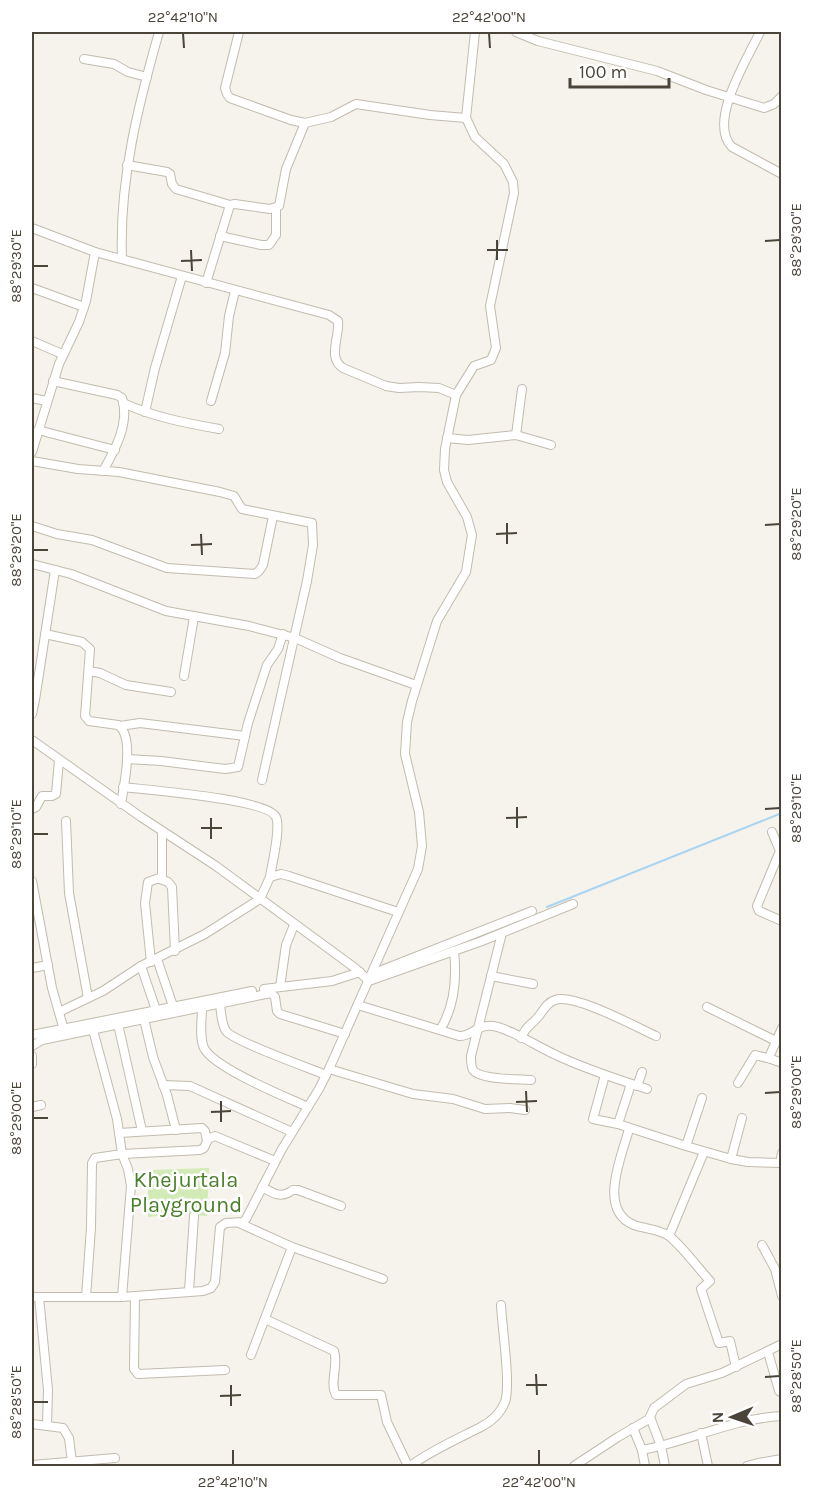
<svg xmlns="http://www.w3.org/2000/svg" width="813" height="1498" font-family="Karla,sans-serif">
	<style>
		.green { fill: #d2eab5 }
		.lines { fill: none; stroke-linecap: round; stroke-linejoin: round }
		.stream { stroke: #a9d4f2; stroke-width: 2 }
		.minor-casing { stroke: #c2bbae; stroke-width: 10 }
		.minor { stroke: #fff; stroke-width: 8 }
		.ticks { fill: none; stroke: #4b4439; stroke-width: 2 }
		.labels { text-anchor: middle; stroke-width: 5; stroke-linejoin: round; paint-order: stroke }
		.park-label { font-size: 22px; fill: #4a7f2a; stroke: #fff }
		.neatline { fill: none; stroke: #4b4439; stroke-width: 2 }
		.ticks-label { font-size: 15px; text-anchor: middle; fill: #4b4439 }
	</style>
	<rect width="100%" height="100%" fill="#f6f3ec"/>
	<polygon class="green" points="209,1168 207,1216 176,1214 148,1217 148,1170"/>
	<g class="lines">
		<polyline class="stream" points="547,907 782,813"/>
		<defs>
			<g id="minor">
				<polyline points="239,32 225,88 227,94 230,98 291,120 305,123 331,117 356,104 430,115 466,118"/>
				<polyline points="516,32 538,41 657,71 706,90 764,108 774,104 782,96"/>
				<path d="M 760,32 C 748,58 707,122 732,147 L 782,174"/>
				<polyline points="84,59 114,64 128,72 147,77"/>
				<polyline points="127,165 167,172 170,174 172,184 176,189 230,205"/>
				<polyline points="32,228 95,252"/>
				<polyline points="220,236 261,245 269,245 276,235 276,209"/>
				<path d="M 122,258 C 119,181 138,106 159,32"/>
				<polyline points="206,283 230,205 235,204 270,209 279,206 286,169 305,123"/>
				<polyline points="32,288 84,307"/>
				<polyline points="32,341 62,354"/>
				<path d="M 53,381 L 117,395 L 122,398 C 130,423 115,450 103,471"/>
				<polyline points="32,398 46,401"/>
				<polyline points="211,401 225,353 229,316 235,291"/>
				<path d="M 123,403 C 154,417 185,423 219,429"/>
				<polyline points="145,412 155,368 182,276"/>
				<polyline points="38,430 115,450"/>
				<polyline points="516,435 522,389"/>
				<polyline points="447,438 468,440 516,435 551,445"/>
				<path d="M 32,452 L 59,364 L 79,322 L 86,301 L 95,252 L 329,315 L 338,321 C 340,336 327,358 343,368 L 386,386 L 399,388 L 419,387 L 439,388 L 456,395"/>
				<polyline points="32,461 78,469 119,472 220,492 234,496 242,509 312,523 313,545 307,581 262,780"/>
				<polyline points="32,526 57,534 92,540 167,568 255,574 259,571 263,565 273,516"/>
				<polyline points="32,564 71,574 166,611 249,626 295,638 340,658 416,685"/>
				<path d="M 45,634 L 82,642 L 90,649 L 85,716 L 89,721 L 118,725 C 135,736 124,785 121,804"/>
				<polyline points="89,671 100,673 126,685 171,692"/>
				<polyline points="184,676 194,617"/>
				<polyline points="32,714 35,700 55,570"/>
				<polyline points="120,726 140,723 245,736"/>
				<polyline points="32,740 141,817 216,866 355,968 369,981 482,941 573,904"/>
				<polyline points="127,759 161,761 225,769 238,767 248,723 267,665 278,649 283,634"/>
				<path d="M 123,787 C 147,790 268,799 276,817 C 281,828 272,864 270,877"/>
				<polyline points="32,809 36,807 42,796 52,796 56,794 59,760"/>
				<polyline points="66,821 69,893 88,998"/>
				<polyline points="772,832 780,851 757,906 759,911 782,921"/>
				<polyline points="160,879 168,882 172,887 175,951"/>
				<polyline points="32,881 52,988 64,1030"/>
				<path d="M 502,933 L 471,1056 C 471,1061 471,1067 473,1070 C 480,1080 519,1079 531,1080"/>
				<polyline points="157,959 173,1006"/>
				<polyline points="151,962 145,903 148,882 162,877 162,831"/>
				<polyline points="141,966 156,1010"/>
				<polyline points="32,968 48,965"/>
				<polyline points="372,974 532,911"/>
				<polyline points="491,976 533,984"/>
				<polyline points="280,987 286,945 294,925"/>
				<polyline points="264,989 332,981 360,972"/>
				<path d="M 220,1003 C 221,1012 221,1023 226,1031 C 233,1041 309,1068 326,1075"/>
				<path d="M 358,1005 L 459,1036 C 472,1037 476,1024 493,1026 C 511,1029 538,1047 556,1055 C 585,1069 617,1079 647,1089"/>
				<path d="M 202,1007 C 202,1019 199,1037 204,1048 C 214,1068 286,1097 308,1107"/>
				<polyline points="707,1007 776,1041"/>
				<polyline points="59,1012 103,991 141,966 205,934 260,899 270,877 281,874 289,876 398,912"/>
				<polyline points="144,1019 153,1057 167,1095 176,1130"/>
				<polyline points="118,1024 142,1131"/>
				<polyline points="782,1028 770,1055 771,1059 782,1063"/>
				<polyline points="93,1030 117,1119 122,1154 128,1169 131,1186 122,1297"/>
				<path d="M 440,1030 C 455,1006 457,979 454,951"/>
				<polyline points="32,1035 252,991"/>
				<path d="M 521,1038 C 527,1024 530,1027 538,1017 C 544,1010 546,1003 555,1000 C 574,993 636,1027 656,1036"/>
				<polyline points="32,1046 42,1040 271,993 275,997 277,1011 280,1014 345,1034"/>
				<polyline points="32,1056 32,1064"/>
				<polyline points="329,1069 413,1094 453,1099 485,1109 510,1108 525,1110"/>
				<polyline points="605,1075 593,1119 618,1124 686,1146"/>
				<polyline points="738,1083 755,1055 771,1059"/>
				<polyline points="163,1085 190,1086 292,1132"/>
				<polyline points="637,1086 642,1072"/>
				<polyline points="702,1098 686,1146 731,1159"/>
				<polyline points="32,1107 41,1105"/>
				<polyline points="742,1118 731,1159 748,1162 782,1163"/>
				<polyline points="618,1124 631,1084"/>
				<path d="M 629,1129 C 622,1156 597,1210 634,1225 C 645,1229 659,1229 669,1236 C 682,1246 698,1268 710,1281 L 701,1289 L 719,1343 L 730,1341 L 736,1367"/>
				<polyline points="119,1133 202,1128 205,1131 207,1141"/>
				<polyline points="780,1163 782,1153"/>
				<path d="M 262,1187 C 270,1191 278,1198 288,1193 C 296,1189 288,1190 298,1190 L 341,1206"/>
				<polyline points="239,1223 292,1247 383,1279"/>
				<polyline points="669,1236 704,1152"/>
				<polyline points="762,1245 775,1269 782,1296"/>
				<polyline points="189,1291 194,1216"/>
				<polyline points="32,1297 122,1297 203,1291 211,1288 215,1282 220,1227 226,1223 243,1222 246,1219 282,1149 319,1089 329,1069 418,869 422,846 419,812 405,754 407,722 412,701 437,621 466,572 472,535 467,517 447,482 444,470 445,449 456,395 474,366 491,360 496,348 490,306 514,193 513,182 504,164 475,137 466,118 475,32"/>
				<polyline points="39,1297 48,1390 47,1425"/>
				<polyline points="86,1297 91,1228 92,1163 95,1158 122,1154 200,1150 204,1148 208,1139 215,1136 275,1161"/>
				<polyline points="135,1297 134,1369 138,1374 225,1370"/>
				<path d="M 265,1319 L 334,1351 C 339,1365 329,1382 336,1395 L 381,1395 L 387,1422 L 408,1466"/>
				<polyline points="768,1352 779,1391 782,1393"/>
				<polyline points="251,1355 292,1247"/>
				<polyline points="650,1417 661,1446 665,1466"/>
				<polyline points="32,1424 63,1428 69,1438 72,1462"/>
				<path d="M 633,1428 L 642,1450 C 691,1441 730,1419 782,1416"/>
				<polyline points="701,1433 708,1466"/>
				<polyline points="642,1450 645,1466"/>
				<polyline points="32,1465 115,1458"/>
				<path d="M 410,1466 C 432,1450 455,1440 479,1428 C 491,1422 500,1415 505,1402 C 511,1385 502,1327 501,1305"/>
				<polyline points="574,1466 618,1437 649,1419 654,1408 686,1384 722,1373 782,1344"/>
				<polyline points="747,1466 758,1463 782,1459"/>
			</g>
		</defs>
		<use href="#minor" class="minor-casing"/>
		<use href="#minor" class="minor"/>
	</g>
	<path class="ticks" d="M 183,33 L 184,48M 489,33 L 490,48M 497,240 L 497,260M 765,241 L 780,240M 191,250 L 192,271M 487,250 L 508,250M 181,261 L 202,260M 33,266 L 48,266M 507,523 L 507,544M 765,525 L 780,524M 201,534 L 202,555M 496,534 L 517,533M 191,545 L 212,544M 33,550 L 48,550M 517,807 L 517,828M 765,809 L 780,808M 211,818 L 211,839M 506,818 L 527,817M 201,828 L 222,828M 33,834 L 48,834M 526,1091 L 527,1112M 765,1093 L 780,1092M 221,1101 L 221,1122M 516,1102 L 537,1101M 211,1112 L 231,1111M 33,1118 L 48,1118M 536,1374 L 537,1395M 765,1377 L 780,1376M 231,1385 L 231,1406M 526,1385 L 547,1385M 220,1396 L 241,1395M 33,1402 L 48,1402M 233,1450 L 233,1465M 539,1450 L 539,1465"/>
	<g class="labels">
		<g class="park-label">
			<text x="186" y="1187">Khejurtala<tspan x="186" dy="25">Playground</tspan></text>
		</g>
	</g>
	<rect width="813" height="1498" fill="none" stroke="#ffffff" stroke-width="66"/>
	<g transform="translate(732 1417) rotate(268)" stroke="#ffffff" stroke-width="4.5" paint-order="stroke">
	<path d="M0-4.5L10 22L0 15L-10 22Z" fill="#4b4439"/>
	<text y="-9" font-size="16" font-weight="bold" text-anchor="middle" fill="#4b4439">N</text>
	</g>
	<path d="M570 78v9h99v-9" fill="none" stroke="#4b4439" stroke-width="3"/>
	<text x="579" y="78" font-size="18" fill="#4b4439" stroke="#ffffff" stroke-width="4.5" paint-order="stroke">100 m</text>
	<rect x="33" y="33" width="747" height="1432" class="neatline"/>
	<g class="ticks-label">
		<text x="183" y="22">22°42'10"N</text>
		<text x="489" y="22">22°42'00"N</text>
		<text transform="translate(796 240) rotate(-90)" y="5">88°29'30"E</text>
		<text transform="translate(16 266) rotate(-90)" y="5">88°29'30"E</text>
		<text transform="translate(796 524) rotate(-90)" y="5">88°29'20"E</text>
		<text transform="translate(16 550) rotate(-90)" y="5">88°29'20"E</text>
		<text transform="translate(796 808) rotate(-90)" y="5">88°29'10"E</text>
		<text transform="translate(16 834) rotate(-90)" y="5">88°29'10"E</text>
		<text transform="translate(796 1092) rotate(-90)" y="5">88°29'00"E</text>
		<text transform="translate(16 1118) rotate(-90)" y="5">88°29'00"E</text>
		<text transform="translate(796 1376) rotate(-90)" y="5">88°28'50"E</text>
		<text transform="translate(16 1402) rotate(-90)" y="5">88°28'50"E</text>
		<text x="233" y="1487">22°42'10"N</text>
		<text x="539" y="1487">22°42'00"N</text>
	</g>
</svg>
